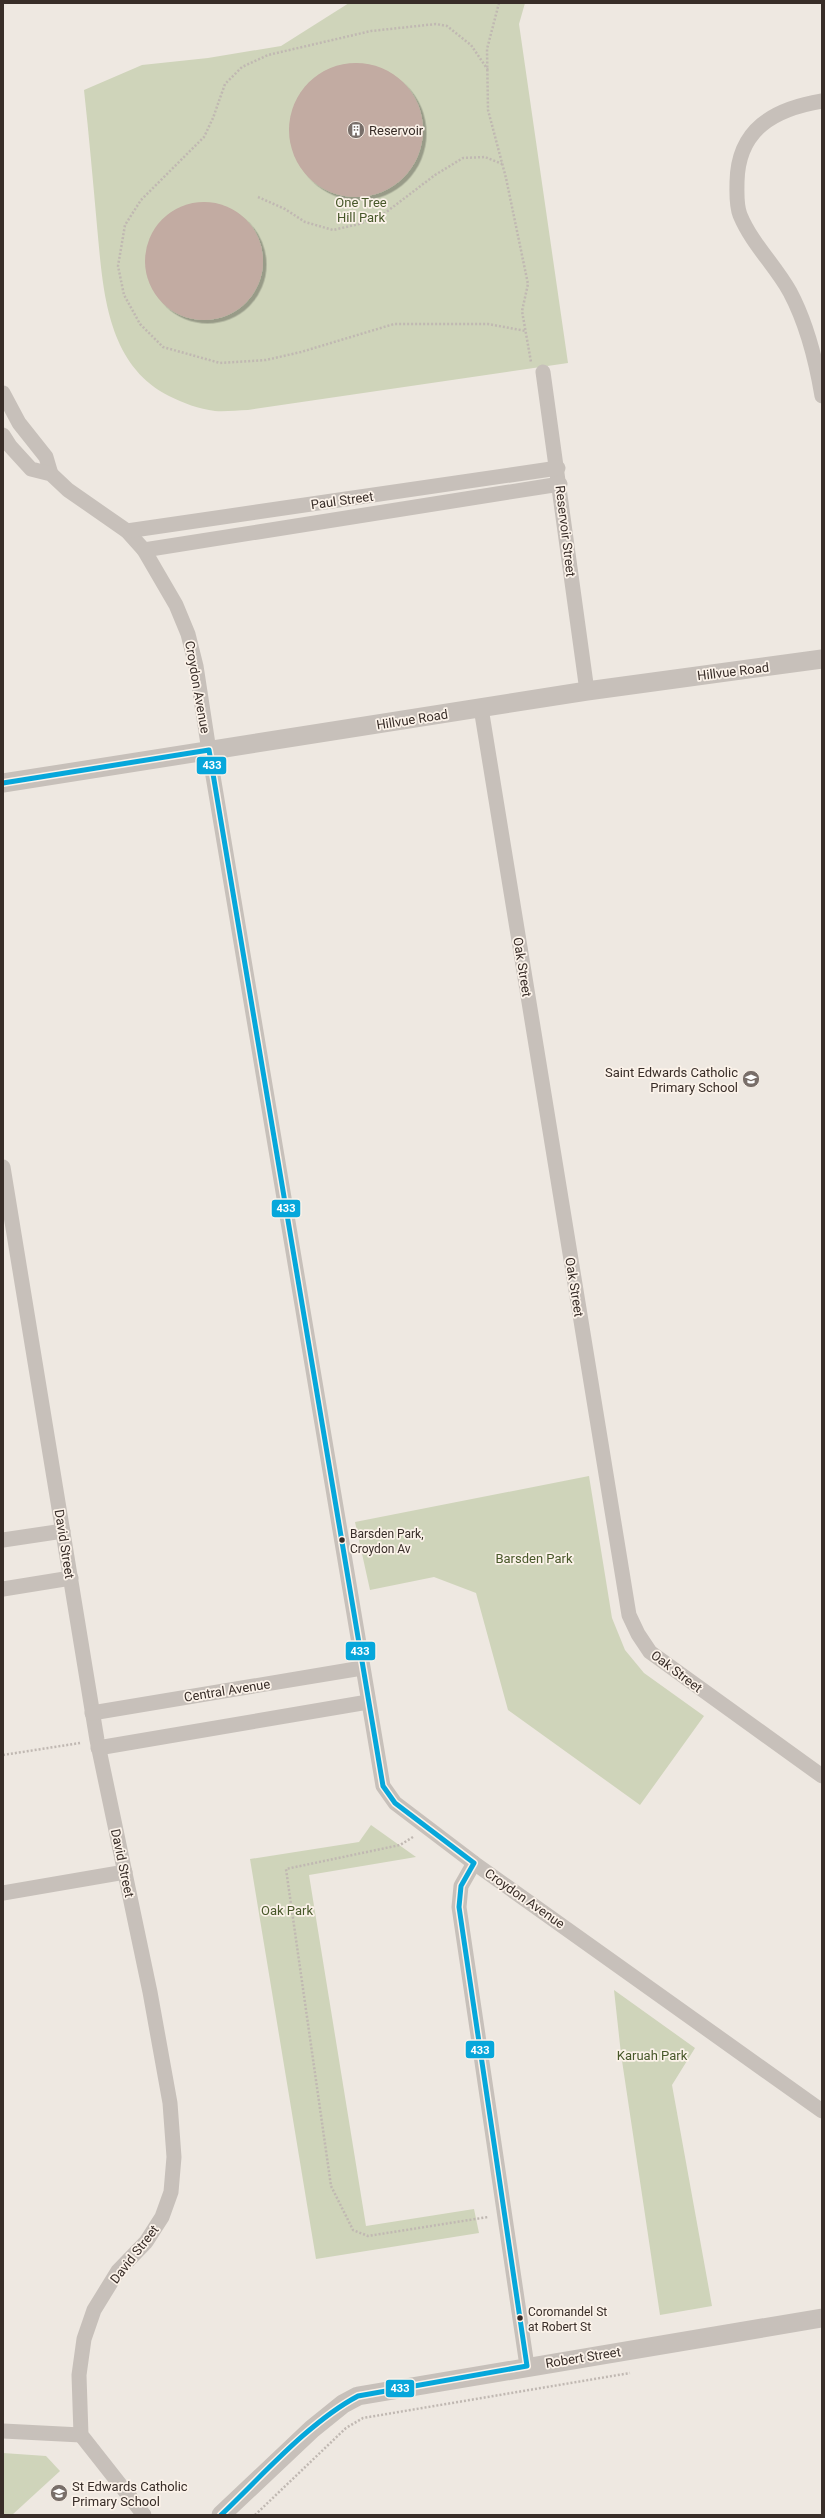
<svg xmlns="http://www.w3.org/2000/svg" width="825" height="2518" font-family="Roboto,sans-serif">
	<style>
		.green { fill: #cfd4ba }
		.building { fill: #c2aba2; filter: url(#shadow) }
		.lines { fill: none; stroke-linecap: round; stroke-linejoin: round }
		.path { stroke: #c0b8b2; stroke-width: 2.5; stroke-dasharray: 2 2; stroke-linecap: butt }
		.minor { stroke: #c7c0ba; stroke-width: 15 }
		.tertiary { stroke: #c7c0ba; stroke-width: 19 }
		.bus-1-casing { stroke: #fbf2e9; stroke-width: 8 }
		.bus-1 { stroke: #06a7db; stroke-width: 5 }
		.bus-dot { fill: #382d28; stroke: #fbf2e9; stroke-width: 1.5 }
		.labels { text-anchor: middle; stroke-width: 3.5; stroke-linejoin: round; paint-order: stroke }
		.bus-label { font-size: 12px; fill: #382d28; stroke: #fbf2e9; text-anchor: start }
		.poi-label { font-size: 13px; fill: #382d28; stroke: #fbf2e9; text-anchor: start }
		.park-label { font-size: 13px; fill: #48582a; stroke: #fbf2e9 }
		.street-label { font-size: 13px; fill: #382d28; stroke: #fbf2e9 }
		.line-badge { stroke: #fbf2e9; stroke-width: 1.5 }
		.badge-label { font-size: 11px; text-anchor: middle; font-weight: bold; fill: #fff }
	</style>
	<defs>
		<filter id="shadow"><feDropShadow dx="3.5" dy="3.5" stdDeviation="0" flood-color="#0004"/></filter>
	</defs>
	<rect width="100%" height="100%" fill="#eee8e1"/>
	<g class="green">
		<path d="M 349,3 L 525,3 L 519,24 L 568,363 L 248,410 C 237,410 226,412 215,411 C 199,409 183,403 169,396 C 106,364 103,289 97,226 C 93,181 89,136 84,90 L 142,65 L 208,58 L 281,46 Z"/>
		<polygon points="589,1476 612,1618 625,1650 644,1673 704,1716 640,1805 508,1710 476,1593 434,1577 370,1590 355,1522"/>
		<polygon points="371,1825 416,1857 309,1875 366,2226 474,2209 479,2233 316,2259 250,1859 359,1842"/>
		<polygon points="614,1990 695,2048 672,2085 712,2306 660,2315 621,2054"/>
		<polygon points="3,2453 46,2456 60,2471 12,2515 3,2515"/>
	</g>
	<g class="building">
		<circle cx="356" cy="130" r="67"/>
		<circle cx="204" cy="261" r="59"/>
	</g>
	<g class="lines">
		<g class="path">
			<polyline points="499,3 487,49 488,110 506,178 528,284 522,311 531,362"/>
			<polyline points="488,70 471,45 447,26 436,24 371,31 268,55 242,67 225,84 213,118 204,137 141,200 125,225 118,266 124,295 140,324 163,347 220,363 266,360 301,352 394,324 488,324 526,331"/>
			<polyline points="258,197 285,209 305,222 333,230 359,224 385,213 435,175 463,158 485,157 502,164"/>
			<polyline points="3,1755 80,1743"/>
			<polyline points="413,1837 400,1845 286,1869 331,2186 353,2230 368,2236 488,2217"/>
			<polyline points="255,2515 346,2428 363,2418 630,2373"/>
		</g>
		<g class="minor">
			<path d="M 822,101 C 774,109 738,129 737,182 C 737,193 736,205 740,215 C 752,244 775,265 790,292 C 807,324 816,360 822,396"/>
			<polyline points="543,372 587,691"/>
			<polyline points="3,393 19,423 46,457 51,474"/>
			<polyline points="3,435 10,446 31,469 51,474 68,490 127,531 144,550 176,605 188,634 196,666 211,764 383,1786 395,1803 474,1863 822,2111"/>
			<polyline points="127,531 558,468"/>
			<polyline points="144,550 560,484"/>
			<polyline points="481,708 629,1615 638,1634 650,1652 822,1776"/>
			<polyline points="3,1167 97,1740 150,1992 170,2103 174,2157 171,2192 162,2217 146,2242 118,2271 94,2310 84,2339 79,2375 81,2435 144,2515"/>
			<polyline points="3,1540 63,1531"/>
			<polyline points="3,1589 71,1578"/>
			<polyline points="92,1713 362,1668"/>
			<polyline points="98,1748 368,1702"/>
			<polyline points="474,1863 461,1886 459,1907 527,2366"/>
			<polyline points="3,1893 125,1872"/>
			<polyline points="3,2431 81,2435"/>
		</g>
		<g class="tertiary">
			<polyline points="3,783 587,691 822,659"/>
			<polyline points="221,2515 312,2429 343,2404 358,2396 822,2318"/>
		</g>
		<defs>
			<path id="bus-1" d="M 3,783 L 209,750 L 383,1786 L 395,1803 L 474,1863 L 461,1886 L 459,1907 L 527,2366 L 358,2396 C 309,2422 262,2476 221,2515"/>
		</defs>
		<use href="#bus-1" class="bus-1-casing"/>
		<use href="#bus-1" class="bus-1"/>
	</g>
	<defs>
		<symbol id="building-disc" viewBox="-11 -11 22 22"><circle r="9.5" fill="#786e69" stroke="#fbf2e9"/><path d="M-4-6H4V6H1V3H-1V6H-4ZM-2.5-4.3h1.7v1.8h-1.7ZM.8-4.3h1.7v1.8H.8ZM-2.5-1h1.7V.8h-1.7ZM.8-1h1.7V.8H.8Z" fill="#fff"/></symbol>
		<symbol id="school-disc" viewBox="-11 -11 22 22"><circle r="9.5" fill="#786e69" stroke="#fbf2e9"/><path d="M0-5L7-2L0 1L-7-2ZM-4 1L0 2.5L4 1V4Q0 6-4 4Z" fill="#fff"/></symbol>
	</defs>
	<g fill-rule="evenodd">
		<use href="#building-disc" x="346" y="120" width="20" height="20"/>
		<use href="#school-disc" x="741" y="1069" width="20" height="20"/>
		<use href="#school-disc" x="49" y="2483" width="20" height="20"/>
	</g>
	<g class="bus-dot">
		<circle cx="342" cy="1540" r="3.5"/>
		<circle cx="520" cy="2318" r="3.5"/>
	</g>
	<g class="labels">
		<g class="bus-label">
			<text x="350" y="1538">Barsden Park,<tspan x="350" dy="15">Croydon Av</tspan></text>
			<text x="528" y="2316">Coromandel St<tspan x="528" dy="15">at Robert St</tspan></text>
		</g>
		<g class="poi-label">
			<text x="369" y="135">Reservoir</text>
			<text x="738" y="1077" text-anchor="end">Saint Edwards Catholic<tspan x="738" dy="15">Primary School</tspan></text>
			<text x="72" y="2491">St Edwards Catholic<tspan x="72" dy="15">Primary School</tspan></text>
		</g>
		<g class="park-label">
			<text x="361" y="207">One Tree<tspan x="361" dy="15">Hill Park</tspan></text>
			<text x="534" y="1563">Barsden Park</text>
			<text x="287" y="1915">Oak Park</text>
			<text x="652" y="2060">Karuah Park</text>
		</g>
		<g class="street-label">
			<text transform="translate(342 500) rotate(-8)" y="5">Paul Street</text>
			<text transform="translate(566 531) rotate(83)" y="5">Reservoir Street</text>
			<text transform="translate(733 671) rotate(-7)" y="5">Hillvue Road</text>
			<text transform="translate(198 687) rotate(80)" y="5">Croydon Avenue</text>
			<text transform="translate(412 719) rotate(-9)" y="5">Hillvue Road</text>
			<text transform="translate(523 967) rotate(81)" y="5">Oak Street</text>
			<text transform="translate(575 1287) rotate(81)" y="5">Oak Street</text>
			<text transform="translate(65 1544) rotate(81)" y="5">David Street</text>
			<text transform="translate(677 1671) rotate(37)" y="5">Oak Street</text>
			<text transform="translate(227 1690) rotate(-9)" y="5">Central Avenue</text>
			<text transform="translate(123 1863) rotate(78)" y="5">David Street</text>
			<text transform="translate(525 1898) rotate(35)" y="5">Croydon Avenue</text>
			<text transform="translate(134 2254) rotate(-52)" y="5">David Street</text>
			<text transform="translate(583 2357) rotate(-9)" y="5">Robert Street</text>
		</g>
	</g>
	<g class="line-badge">
		<rect x="196" y="756" width="31" height="19" rx="4" fill="#06a7db"/>
		<rect x="271" y="1199" width="30" height="19" rx="4" fill="#06a7db"/>
		<rect x="345" y="1641" width="31" height="20" rx="4" fill="#06a7db"/>
		<rect x="465" y="2040" width="30" height="19" rx="4" fill="#06a7db"/>
		<rect x="385" y="2379" width="30" height="19" rx="4" fill="#06a7db"/>
	</g>
	<g class="badge-label">
		<text x="212" y="769">433</text>
		<text x="286" y="1212">433</text>
		<text x="360" y="1655">433</text>
		<text x="480" y="2054">433</text>
		<text x="400" y="2392">433</text>
	</g>
	<rect width="825" height="2518" fill="none" stroke="#382d28" stroke-width="8"/>
</svg>
